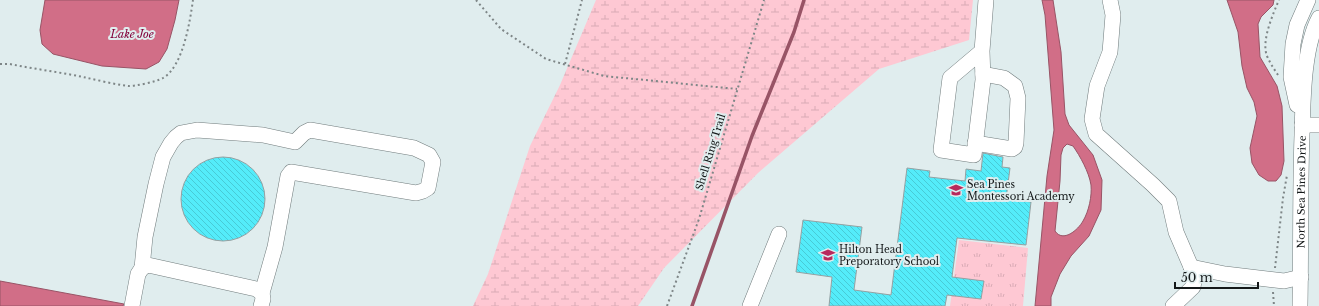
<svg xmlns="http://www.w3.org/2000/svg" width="1319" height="306" font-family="'Libre Baskerville',serif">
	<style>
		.wetland { fill: url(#wetland-marsh) }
		.park { fill: url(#park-tufts) }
		.water { fill: #d16e87; stroke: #985466; fill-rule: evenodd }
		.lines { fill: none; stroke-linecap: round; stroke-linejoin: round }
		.stream { stroke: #985466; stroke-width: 3.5 }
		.building { fill: url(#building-back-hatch); stroke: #95a1a2 }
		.minor-casing { stroke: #717c7d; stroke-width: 16 }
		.path { stroke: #7e8687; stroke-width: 2; stroke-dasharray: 2 3; stroke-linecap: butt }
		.minor { stroke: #fff; stroke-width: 15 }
		.labels { text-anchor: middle; stroke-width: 4; stroke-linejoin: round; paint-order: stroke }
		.street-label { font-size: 10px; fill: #141819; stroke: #e0edee }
		.poi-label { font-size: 10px; fill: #141819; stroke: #e0edee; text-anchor: start }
		.water-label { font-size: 11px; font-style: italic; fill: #83003a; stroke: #e0edee }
	</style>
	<defs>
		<pattern id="wetland-marsh" width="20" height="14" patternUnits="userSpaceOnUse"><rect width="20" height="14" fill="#fec8d3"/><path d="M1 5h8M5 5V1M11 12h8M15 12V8" fill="none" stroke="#d9abb5"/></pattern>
		<pattern id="park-tufts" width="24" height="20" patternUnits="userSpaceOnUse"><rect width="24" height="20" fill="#fec8d3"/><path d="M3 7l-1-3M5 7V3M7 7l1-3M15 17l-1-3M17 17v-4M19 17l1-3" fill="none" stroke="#d9abb5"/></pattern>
		<pattern id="building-back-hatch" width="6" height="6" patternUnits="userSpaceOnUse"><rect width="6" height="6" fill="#54ecfa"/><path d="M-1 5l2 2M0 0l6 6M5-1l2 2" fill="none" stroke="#48cad6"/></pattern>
	</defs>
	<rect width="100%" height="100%" fill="#e0edee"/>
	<polygon class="wetland" points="596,0 973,0 969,40 879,69 758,173 664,268 638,306 473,306 488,274 530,146 560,85"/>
	<polygon class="park" points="959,240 1028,248 1023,306 950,306"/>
	<g class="water">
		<polygon points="45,0 179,0 175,20 167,49 159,62 146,69 102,66 53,54 42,44 40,30"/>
		<path d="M 1042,0 L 1053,0 L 1061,52 L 1065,114 L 1069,125 L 1093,155 L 1102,180 L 1101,210 L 1089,236 L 1071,256 L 1060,274 L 1051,297 L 1051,306 L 1035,306 L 1047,176 L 1054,130 L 1045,15 ZM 1067,144 L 1073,146 C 1080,156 1089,172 1091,185 C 1092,196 1089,211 1083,221 C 1078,230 1063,243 1055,231 L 1060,181 L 1061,155 L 1063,148 Z"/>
		<polygon points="1227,0 1274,0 1273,5 1261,17 1258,24 1260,57 1277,86 1282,106 1284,161 1281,175 1276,181 1268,181 1259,175 1252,163 1250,148 1257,116 1254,102 1247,88 1242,66 1238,32"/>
		<polygon points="0,281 124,304 123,306 0,306"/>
	</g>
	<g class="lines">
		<polyline class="stream" points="692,306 752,136 794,32 804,0"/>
	</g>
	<g class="building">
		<polygon points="983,153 1003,157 1002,167 1010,168 1006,199 1031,202 1026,245 957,238 952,277 984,281 981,299 947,295 945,306 829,306 832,277 796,272 803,220 862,227 854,290 891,295 907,168 930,171 929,177 965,181 966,169 981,171"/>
		<circle cx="223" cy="199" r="42"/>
	</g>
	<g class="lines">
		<defs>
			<g id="minor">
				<polyline points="1110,0 1113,15 1110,52 1097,86 1092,119 1096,134 1153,185 1169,201 1176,232 1195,276 1193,287 1173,306"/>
				<polyline points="982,51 950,78 941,150 974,155 983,80 982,51 986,0"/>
				<polyline points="1297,105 1291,77 1293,44 1297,25 1308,0"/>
				<polyline points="1302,125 1319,125"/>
				<polyline points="975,143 1012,149 1015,147 1016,143 1018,98 1015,86 1004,78 983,74"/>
				<polyline points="1191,267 1225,274 1284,281 1301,277"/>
				<polyline points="142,268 145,237 156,184 163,157 171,143 176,137 181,133 197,130 263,135 295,142 304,133 310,130 414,148 429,155 433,162 428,188 423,191 416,193 291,172 288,176 275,247 262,293"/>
				<polyline points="132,306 138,274 142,268 148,265 256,289 262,293 263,299 261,306"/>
				<polyline points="750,306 779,234"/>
				<path id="s1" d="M 1300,306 C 1301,249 1300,192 1302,135 C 1303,101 1303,48 1319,18"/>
			</g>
		</defs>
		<use href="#minor" class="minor-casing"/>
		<g class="path">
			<polyline points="476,0 501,29 546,59 604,76 737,89"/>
			<path d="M 0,64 L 10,64 C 34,69 59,72 83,77 C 97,80 113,84 128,86 C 136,86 156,82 163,78 C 183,67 190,21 193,0"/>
			<polyline points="565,64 582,0"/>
			<path d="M 1278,75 C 1274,69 1270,63 1267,56 C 1261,41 1273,14 1279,0"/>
			<polyline points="1275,268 1283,198 1287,175"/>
			<polyline points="1273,292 1274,306"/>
			<polyline points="667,306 699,219 764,0"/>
		</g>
		<use href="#minor" class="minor"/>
	</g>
	<defs>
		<symbol id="school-bare" viewBox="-9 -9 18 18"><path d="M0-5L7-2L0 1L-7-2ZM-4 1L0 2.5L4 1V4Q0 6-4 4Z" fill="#b82a5c" stroke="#e0edee" stroke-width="2.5" paint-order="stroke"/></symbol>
	</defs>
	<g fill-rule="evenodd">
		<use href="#school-bare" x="946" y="180" width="20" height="20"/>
		<use href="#school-bare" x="818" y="245" width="20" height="20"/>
	</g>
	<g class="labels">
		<g class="street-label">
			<text transform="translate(710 152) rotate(-73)" y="4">Shell Ring Trail</text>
			<text dy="4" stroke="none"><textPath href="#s1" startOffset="114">North Sea Pines Drive</textPath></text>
		</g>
		<g class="poi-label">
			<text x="967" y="188">Sea Pines<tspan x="967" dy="12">Montessori Academy</tspan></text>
			<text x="839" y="253">Hilton Head<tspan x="839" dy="12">Preporatory School</tspan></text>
		</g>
		<g class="water-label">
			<text x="132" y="38">Lake Joe</text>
		</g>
	</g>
	<path d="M1175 282v6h83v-6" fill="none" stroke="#141819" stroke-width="2"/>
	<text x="1181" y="282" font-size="12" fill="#141819" stroke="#e0edee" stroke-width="3" paint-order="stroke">50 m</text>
</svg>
